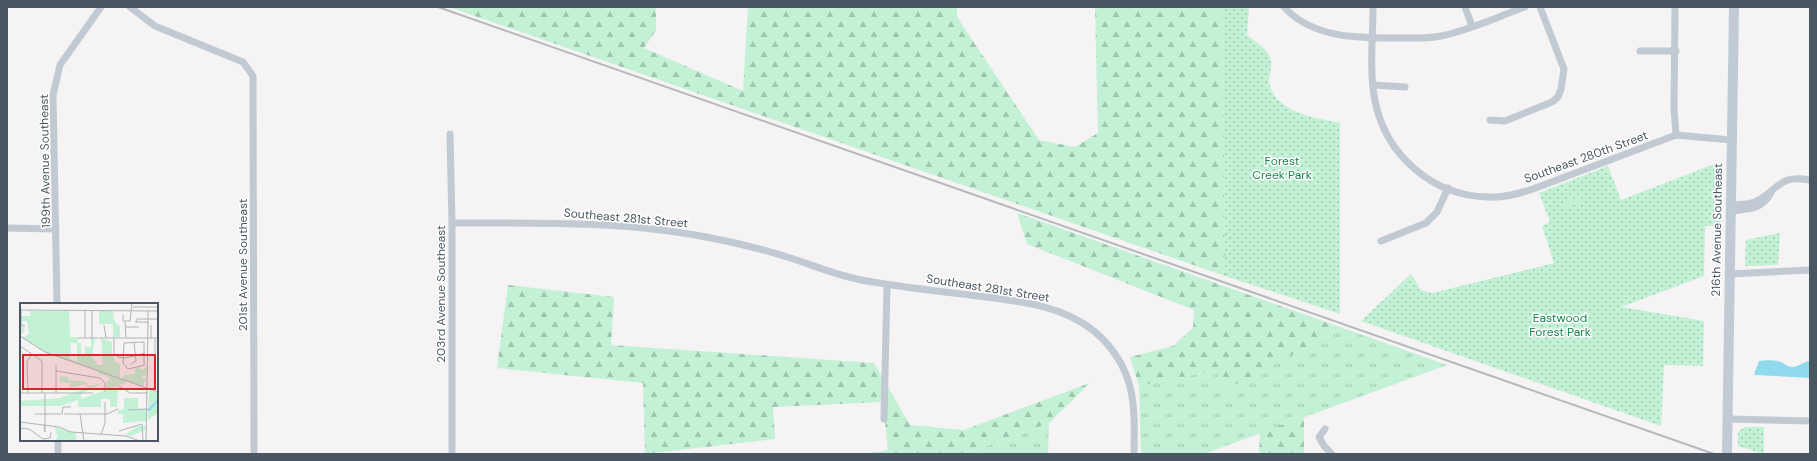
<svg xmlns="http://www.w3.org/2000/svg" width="1817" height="461" font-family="'DM Sans',sans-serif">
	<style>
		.grass { fill: url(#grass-tufts) }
		.forest { fill: url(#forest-firs) }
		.park { fill: url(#park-dots) }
		.pitch { fill: #c3f1d5 }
		.water { fill: #90daee }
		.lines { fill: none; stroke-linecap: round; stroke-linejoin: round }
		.street { stroke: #c1cad2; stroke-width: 7 }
		.secondary { stroke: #c1cbd6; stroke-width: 10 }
		.rail { stroke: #b5b8bd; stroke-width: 2 }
		.labels { text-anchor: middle; stroke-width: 3; stroke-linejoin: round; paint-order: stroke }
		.street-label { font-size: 12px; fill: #4a5661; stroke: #fff }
		.park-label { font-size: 12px; fill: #17864f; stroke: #fff }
		.inset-river { fill: none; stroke: #90daee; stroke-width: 2 }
		.inset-road { fill: none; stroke: #b1b4b9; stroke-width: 1 }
		.view { fill: #d62828; fill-opacity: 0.15; stroke: #d62828; stroke-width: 2 }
		.inset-edge { fill: none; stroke: #4a5661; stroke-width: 2 }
	</style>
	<defs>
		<pattern id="grass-tufts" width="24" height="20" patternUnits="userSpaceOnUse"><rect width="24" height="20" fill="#c3f1d5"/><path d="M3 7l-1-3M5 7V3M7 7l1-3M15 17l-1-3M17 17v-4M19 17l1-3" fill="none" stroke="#a0c6b0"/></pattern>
		<pattern id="forest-firs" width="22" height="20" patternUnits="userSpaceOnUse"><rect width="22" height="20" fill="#c3f1d5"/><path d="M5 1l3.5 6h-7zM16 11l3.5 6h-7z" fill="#a0c6b0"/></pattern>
		<pattern id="park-dots" width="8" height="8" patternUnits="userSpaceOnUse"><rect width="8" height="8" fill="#c3f1d5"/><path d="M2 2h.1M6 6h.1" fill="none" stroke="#a0c6b0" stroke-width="1.8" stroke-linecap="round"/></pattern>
	</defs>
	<rect width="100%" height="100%" fill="#f5f3f3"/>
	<g class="grass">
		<polygon points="1343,328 1447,365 1204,454 1141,454 1139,386 1216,370 1223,390"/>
		<polygon points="1049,423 1048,454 964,454"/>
	</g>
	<g class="forest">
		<polygon points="449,7 656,7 656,30 644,48 743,91 748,7 957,7 957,17 1039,140 1075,147 1098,133 1095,7 1223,7 1225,276"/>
		<polygon points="1017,213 1343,328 1223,391 1216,370 1139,386 1130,357 1173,346 1193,328 1194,310 1027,244"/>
		<polygon points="508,285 614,297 611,345 874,363 910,425 964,430 1090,383 1049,423 964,454 865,454 888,450 883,402 773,407 775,439 645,454 643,383 497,368"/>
		<polygon points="1304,417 1304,454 1259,454 1260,433"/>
	</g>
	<g class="park">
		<path d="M 1223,7 L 1249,7 L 1247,35 C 1258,44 1273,51 1271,67 C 1270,73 1268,81 1270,86 C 1278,113 1316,118 1340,123 L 1340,314 L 1225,276 Z"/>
		<polygon points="1712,165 1722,165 1721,225 1705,226 1704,276 1621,307 1704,321 1703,366 1664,365 1661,426 1361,321 1411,274 1421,290 1432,293 1554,263 1542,226 1550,222 1539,193 1608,166 1621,200"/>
		<polygon points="1780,233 1778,265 1745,266 1746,240"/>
		<polygon points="1745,427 1764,427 1764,454 1738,446 1738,432"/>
	</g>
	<polygon class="pitch" points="1581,196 1583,202 1564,209 1562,203"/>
	<path class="water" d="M 1759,361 C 1766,360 1774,360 1781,362 C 1786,364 1787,367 1792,367 C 1800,367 1803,361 1810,361 L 1810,378 L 1756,375 L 1754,374 Z"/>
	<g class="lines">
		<g class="street">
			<polyline points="130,7 155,26 243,62 253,76 254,454"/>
			<path d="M 1284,7 C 1312,38 1357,38 1395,38 C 1410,38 1426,39 1441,36 C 1470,30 1497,17 1525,7"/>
			<path d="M 1373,7 C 1373,37 1369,71 1375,101 C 1386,155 1432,196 1488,197 C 1504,198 1518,194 1533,189 L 1676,135 L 1731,140"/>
			<polyline points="1465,7 1472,26"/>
			<polyline points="1675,7 1674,109 1676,135"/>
			<polyline points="1640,51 1676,51"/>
			<polyline points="1373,85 1405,87"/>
			<polyline points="1490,120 1505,121 1552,102 1558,97 1561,89 1564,69 1540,7"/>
			<polyline points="450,134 452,223 452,454"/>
			<path d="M 1730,205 C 1739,204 1747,205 1755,202 C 1779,190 1778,174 1810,180"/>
			<path d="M 1730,211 C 1749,209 1761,210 1771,193"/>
			<path d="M 452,223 C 537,223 623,221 706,237 C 732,242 758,248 784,256 C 811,264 839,277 867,281 C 901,287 936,291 970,295 C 1013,301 1059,303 1094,331 C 1136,367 1135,404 1134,454"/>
			<polyline points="7,228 56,229"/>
			<polyline points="1381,241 1426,223 1437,212 1448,188"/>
			<polyline points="1730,274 1810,270"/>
			<polyline points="57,304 53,95 60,65 101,7"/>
			<polyline points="884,419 887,285"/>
			<polyline points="1728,419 1810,421"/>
			<polyline points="1325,429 1319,437 1324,446 1332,454"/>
			<polyline points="58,440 58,454"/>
		</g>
		<polyline class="secondary" points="1727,454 1734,7"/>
		<polyline class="rail" points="438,7 1714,454"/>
	</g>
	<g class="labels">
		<g class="street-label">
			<text transform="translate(1586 157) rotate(-20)" y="4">Southeast 280th Street</text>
			<text transform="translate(45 161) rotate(-91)" y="4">199th Avenue Southeast</text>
			<text transform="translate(626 218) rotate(5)" y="4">Southeast 281st Street</text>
			<text transform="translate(1717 230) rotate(-89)" y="4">216th Avenue Southeast</text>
			<text transform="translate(243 265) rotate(-90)" y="4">201st Avenue Southeast</text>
			<text transform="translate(988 288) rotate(9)" y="4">Southeast 281st Street</text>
			<text transform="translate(441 294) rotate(-90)" y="4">203rd Avenue Southeast</text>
		</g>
		<g class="park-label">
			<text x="1282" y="165">Forest<tspan x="1282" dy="14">Creek Park</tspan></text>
			<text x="1560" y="322">Eastwood<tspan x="1560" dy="14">Forest Park</tspan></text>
		</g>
	</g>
	<g transform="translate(20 303)">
		<rect width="138" height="138" fill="#f5f3f3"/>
		<path d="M 100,76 L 108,79 L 86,87 L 86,80 ZM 61,91 L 61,96 L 40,103 L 0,103 L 0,98 L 39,97 ZM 118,123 L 126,123 L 126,126 L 112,133 L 105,132 Z" fill="#c3f1d5"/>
		<path d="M 10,8 L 49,8 L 50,34 L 58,34 L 58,40 L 61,40 L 61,52 L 65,52 L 65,44 L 71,44 L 71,35 L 75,35 L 72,54 L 78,62 L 83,62 L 81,35 L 92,39 L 92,72 L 80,69 L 100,76 L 86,80 L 90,75 L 78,70 L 77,67 L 24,49 L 0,33 L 5,34 L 9,30 L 7,18 L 1,18 L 5,28 L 0,32 L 0,13 L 10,13 ZM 51,40 L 57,40 L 57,59 L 50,56 ZM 79,8 L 93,8 L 94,18 L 100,24 L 100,34 L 93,34 L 93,21 L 79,21 ZM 40,73 L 48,74 L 48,77 L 66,79 L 69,83 L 82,80 L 61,91 L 39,97 L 0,98 L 40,95 L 67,85 L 67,81 L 50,85 L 50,80 L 39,79 ZM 98,82 L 97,104 L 90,104 L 90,96 L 81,96 L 81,104 L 58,104 L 58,97 L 86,87 L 94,87 ZM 129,86 L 138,90 L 138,110 L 128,117 ZM 104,95 L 118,95 L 118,106 L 127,106 L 126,118 L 103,120 L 103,111 L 98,111 L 98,107 L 104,106 ZM 34,124 L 56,130 L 56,138 L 35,138 L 38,134 Z" fill="#c3f1d5" fill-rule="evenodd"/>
		<path d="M 92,51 L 95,59 L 100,61 L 100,75 L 92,72 ZM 119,64 L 121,67 L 127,64 L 126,72 L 121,74 L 126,76 L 123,83 L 102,76 L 105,72 L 115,71 L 115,66 Z" fill="#c3f1d5"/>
		<path class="inset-river" d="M 128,108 L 138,97"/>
		<path class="inset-road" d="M 113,4 L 138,4M 0,7 L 138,8M 1,7 L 1,22 L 5,23M 65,7 L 65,35M 128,8 L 128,21M 103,12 L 103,18 L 110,18 L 112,0M 105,19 L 106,35M 115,19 L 128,19M 116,19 L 117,16 L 137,16M 84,22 L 86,35M 105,24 L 119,24M 0,33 L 25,49 L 138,89M 58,35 L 78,35M 72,35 L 72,7M 79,35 L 138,35M 94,35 L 94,50M 131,35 L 131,22M 104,40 L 124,39 L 124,62M 104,40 L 103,60 L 108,66M 0,43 L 22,58 L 22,90M 94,50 L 98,54 L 106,55 L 125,50M 135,59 L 135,35M 111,61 L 116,58 L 114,39M 36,62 L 36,90M 108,66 L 125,62M 36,68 L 80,75 L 85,80 L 85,89M 99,83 L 110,90 L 128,90M 0,90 L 73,90M 8,90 L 7,59 L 11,52M 108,107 L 128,106M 15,111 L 42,111 L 43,104 L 51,104M 44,111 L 87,111 L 98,106M 60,111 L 64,138M 0,119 L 39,124 L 51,129 L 106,133 L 120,138M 24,122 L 25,129 L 25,122M 25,122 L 25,90M 0,125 L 9,126 L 23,136 L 30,135 L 31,129M 99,128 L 122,121 L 123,137M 81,131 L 85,120 L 85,99M 126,138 L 128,20"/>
		<path class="view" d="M 3,52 L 135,52 L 135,86 L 3,86 Z"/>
		<rect width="138" height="138" class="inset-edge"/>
	</g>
	<rect width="1817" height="461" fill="none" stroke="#4a5661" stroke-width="16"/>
</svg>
